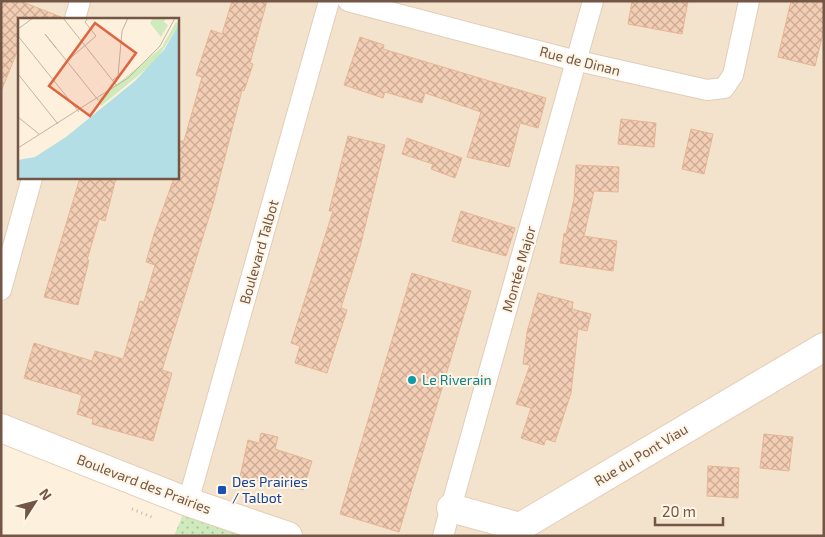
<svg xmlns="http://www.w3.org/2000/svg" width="825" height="537" font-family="'Exo 2',sans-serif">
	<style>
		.residential { fill: #f4e3cc; fill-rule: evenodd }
		.park { fill: url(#park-dots) }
		.building { fill: url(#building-cross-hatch); stroke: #e6b595 }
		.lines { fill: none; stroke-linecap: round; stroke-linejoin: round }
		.street-casing { stroke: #e0cdba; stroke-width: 22 }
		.secondary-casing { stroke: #e6ceb8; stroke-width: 30 }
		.path { stroke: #d7b299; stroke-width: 3; stroke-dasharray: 1 4; stroke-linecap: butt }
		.street { stroke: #fff; stroke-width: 20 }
		.secondary { stroke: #fff; stroke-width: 28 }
		.culture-dot { fill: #0f9aa8; stroke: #fff5e5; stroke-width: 2 }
		.transit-dot { fill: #1a4fb4; stroke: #fff5e5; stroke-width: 2 }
		.labels { text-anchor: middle; stroke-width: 4; stroke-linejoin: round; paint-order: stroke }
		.street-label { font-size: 14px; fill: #735646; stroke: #fff5e5 }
		.culture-label { font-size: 14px; fill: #0d838f; stroke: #fff5e5; text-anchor: start }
		.transit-label { font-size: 14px; fill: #164399; stroke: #fff5e5; text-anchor: start }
		.inset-road { fill: none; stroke: #c6b3a1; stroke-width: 1 }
		.view { fill: #df6540; fill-opacity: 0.15; stroke: #df6540; stroke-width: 2.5 }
		.inset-edge { fill: none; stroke: #735646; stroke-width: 2.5 }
	</style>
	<defs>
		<pattern id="park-dots" width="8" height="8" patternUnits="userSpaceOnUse" patternTransform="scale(1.25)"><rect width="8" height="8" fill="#cfeabd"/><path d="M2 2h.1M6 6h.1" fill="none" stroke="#acc09b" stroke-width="1.8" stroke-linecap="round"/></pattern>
		<pattern id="building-cross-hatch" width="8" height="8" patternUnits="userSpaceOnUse" patternTransform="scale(1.25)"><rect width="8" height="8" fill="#f3ceb5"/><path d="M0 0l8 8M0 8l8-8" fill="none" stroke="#c9aa95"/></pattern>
	</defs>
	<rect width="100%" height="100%" fill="#fdf1de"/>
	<path class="residential" d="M 1,1 L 824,1 L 824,536 L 288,536 L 1,428 ZM 19,19 L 178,19 L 178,178 L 19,178 Z"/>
	<polygon class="park" points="188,502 288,536 174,536"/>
	<g class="building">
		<polygon points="1,1 20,1 61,17 19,19 19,47 2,89"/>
		<polygon points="232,1 267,1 250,63 253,64 244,91 242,90 213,204 162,370 172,373 153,441 92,424 93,419 77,414 82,395 24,378 34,343 92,361 95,351 123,359 140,301 144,302 155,265 146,262 154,234 174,178 178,178 178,151 180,141 184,141 202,77 196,75 211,30 222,34"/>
		<polygon points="632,1 688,1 682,34 628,24"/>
		<polygon points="791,1 824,1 824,29 815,66 778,57"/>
		<polygon points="360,37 384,45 383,49 546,98 538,128 520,123 509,167 467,157 481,112 425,93 422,103 385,92 383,98 344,85"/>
		<polygon points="621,119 656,123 654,147 618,144"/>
		<polygon points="691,129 713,134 704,174 682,169"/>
		<polygon points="348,136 385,145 360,247 341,308 347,310 327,373 295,363 300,346 291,343 333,211 329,211"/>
		<polygon points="407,138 462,158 455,178 431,169 433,164 402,154"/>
		<polygon points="576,165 619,167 618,192 594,191 584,236 617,241 613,271 560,263 564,233 566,234 574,199"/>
		<polygon points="80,178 116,178 105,221 99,219 87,260 89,260 78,305 44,297"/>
		<polygon points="461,211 515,228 506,256 452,241"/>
		<polygon points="412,273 471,291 399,532 340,514"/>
		<polygon points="538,293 573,302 572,309 591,314 587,331 578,329 571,393 555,442 546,439 544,445 521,438 531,408 516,404 530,365 523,364 527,332"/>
		<polygon points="261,433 278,437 275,449 312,461 303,490 269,479 268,483 240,477 248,440 259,443"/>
		<polygon points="764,434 793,437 789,471 760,468"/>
		<polygon points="708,466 739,468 738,498 707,496"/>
	</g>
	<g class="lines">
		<defs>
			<g id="street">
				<polyline points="348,1 565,58 707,90 724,88 733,75 749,1"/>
				<polyline points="75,19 80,1"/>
				<polyline points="1,290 32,178"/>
				<polyline points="188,502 329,1"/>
				<polyline points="443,536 593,1"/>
			</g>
			<g id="secondary">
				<polyline points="1,428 188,502 288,536"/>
				<polyline points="451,508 520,527 824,347"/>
			</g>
		</defs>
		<use href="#street" class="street-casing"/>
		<use href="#secondary" class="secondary-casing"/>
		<polyline class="path" points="132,509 154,518"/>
		<use href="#street" class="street"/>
		<use href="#secondary" class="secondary"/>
	</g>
	<circle class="culture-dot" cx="412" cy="380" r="5"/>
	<rect class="transit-dot" x="217" y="485" width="10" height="10" rx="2.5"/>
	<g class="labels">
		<g class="street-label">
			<text transform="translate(580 61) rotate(14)" y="5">Rue de Dinan</text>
			<text transform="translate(259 252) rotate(-74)" y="5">Boulevard Talbot</text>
			<text transform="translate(519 269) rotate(-74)" y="5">Montée Major</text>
			<text transform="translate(641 455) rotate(-31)" y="5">Rue du Pont Viau</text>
			<text transform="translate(144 484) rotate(21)" y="5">Boulevard des Prairies</text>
		</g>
		<g class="culture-label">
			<text x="422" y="385">Le Riverain</text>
		</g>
		<g class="transit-label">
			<text x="232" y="487">Des Prairies<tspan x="232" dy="16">/ Talbot</tspan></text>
		</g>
	</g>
	<g transform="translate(18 18)">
		<rect width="161" height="161" fill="#fdf1de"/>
		<path d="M 135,0 L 148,0 L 146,4 L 150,7 L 143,19 L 132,5 ZM 158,4 L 161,6 L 138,43 L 83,88 L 80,82 L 144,29 Z" fill="#cfeabd"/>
		<path d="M 161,6 L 161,161 L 0,161 L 0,142 L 17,139 L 48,119 L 117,63 L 146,32 Z" fill="#b3dee6"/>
		<path class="inset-road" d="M 45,0 L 99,68M 0,11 L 15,0M 0,18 L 61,94M 38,30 L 27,16 L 80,82M 49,43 L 78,18 L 67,4 L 70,0M 0,56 L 40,106M 95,62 L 100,58 L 104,13 L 110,0M 0,99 L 21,116M 0,130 L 110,60 L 142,28 L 157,0"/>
		<path class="view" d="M 77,5 L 118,35 L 72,98 L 31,68 Z"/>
		<rect width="161" height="161" class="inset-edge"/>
	</g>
	<rect width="825" height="537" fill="none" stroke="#735646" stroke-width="5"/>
	<g transform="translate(35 502) rotate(54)" stroke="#fff5e5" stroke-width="4" paint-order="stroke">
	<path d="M0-4L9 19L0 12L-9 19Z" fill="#735646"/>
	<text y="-8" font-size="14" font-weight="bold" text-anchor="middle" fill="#735646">N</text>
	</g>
	<path d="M655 517v8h68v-8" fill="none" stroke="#735646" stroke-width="2.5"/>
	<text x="662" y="517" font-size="15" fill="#735646" stroke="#fff5e5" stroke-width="4" paint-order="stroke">20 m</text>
</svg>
